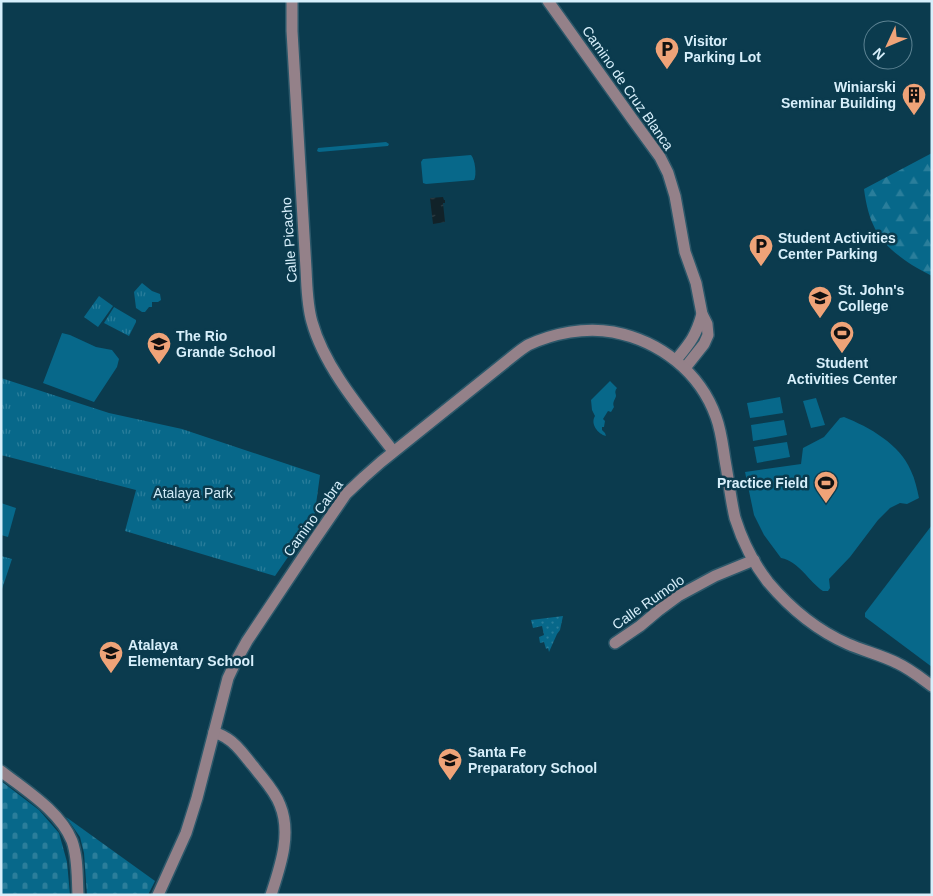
<svg xmlns="http://www.w3.org/2000/svg" width="933" height="896" font-family="Helvetica,sans-serif">
	<style>
		.grass { fill: #07688a }
		.forest { fill: url(#forest-firs) }
		.cemetery { fill: url(#cemetery-stones) }
		.park { fill: url(#park-tufts) }
		.garden { fill: url(#garden-dots) }
		.water { fill: url(#water-ripples) }
		.lines { fill: none; stroke-linecap: round; stroke-linejoin: round }
		.minor-casing { stroke: #2c586a; stroke-width: 14 }
		.minor { stroke: #948189; stroke-width: 11 }
		.labels { text-anchor: middle; stroke-width: 5; stroke-linejoin: round; paint-order: stroke }
		.poi-label { font-size: 14px; font-weight: bold; fill: #d7effb; stroke: #0b3b4e; text-anchor: start }
		.street-label { font-size: 14px; fill: #d7effb; stroke: #0b3b4e }
		.park-label { font-size: 14px; fill: #cfe9f6; stroke: #0b3b4e }
	</style>
	<defs>
		<pattern id="forest-firs" width="22" height="20" patternUnits="userSpaceOnUse" patternTransform="scale(1.25)"><rect width="22" height="20" fill="#07688a"/><path d="M5 1l3.5 6h-7zM16 11l3.5 6h-7z" fill="#2a7e9b"/></pattern>
		<pattern id="cemetery-stones" width="16" height="16" patternUnits="userSpaceOnUse" patternTransform="scale(1.25)"><rect width="16" height="16" fill="#07688a"/><path d="M2 7V4a2 2 0 0 1 4 0v3zM10 15v-3a2 2 0 0 1 4 0v3z" fill="#2a7e9b"/></pattern>
		<pattern id="park-tufts" width="24" height="20" patternUnits="userSpaceOnUse" patternTransform="scale(1.25)"><rect width="24" height="20" fill="#07688a"/><path d="M3 7l-1-3M5 7V3M7 7l1-3M15 17l-1-3M17 17v-4M19 17l1-3" fill="none" stroke="#2a7e9b"/></pattern>
		<pattern id="garden-dots" width="8" height="8" patternUnits="userSpaceOnUse" patternTransform="scale(1.25)"><rect width="8" height="8" fill="#07688a"/><path d="M2 2h.1M6 6h.1" fill="none" stroke="#2a7e9b" stroke-width="1.8" stroke-linecap="round"/></pattern>
		<pattern id="water-ripples" width="26" height="14" patternUnits="userSpaceOnUse" patternTransform="scale(1.25)"><rect width="26" height="14" fill="#112229"/><path d="M2 4q2-2 4 0t4 0M15 11q2-2 4 0t4 0" fill="none" stroke="#334249"/></pattern>
	</defs>
	<rect width="100%" height="100%" fill="#0b3b4e"/>
	<g class="grass">
		<polygon points="386,142 389,144 388,146 319,152 317,151 318,148"/>
		<path d="M 471,155 C 475,159 477,175 474,180 L 426,184 L 423,183 L 421,162 L 423,159 Z"/>
		<polygon points="62,333 70,335 96,347 112,350 119,359 117,367 94,402 43,383"/>
		<path d="M 610,381 L 617,388 C 614,392 616,393 616,396 C 615,400 612,402 614,407 L 611,412 L 608,411 L 603,419 L 605,421 L 604,427 L 602,427 L 602,430 L 605,433 L 606,436 C 598,434 590,424 595,416 L 592,410 L 591,400 Z"/>
		<polygon points="780,397 783,413 750,418 747,403"/>
		<polygon points="816,398 825,425 811,428 803,401"/>
		<path d="M 844,417 C 869,427 900,444 911,471 C 915,479 917,489 919,498 L 907,504 L 900,503 L 890,508 L 878,520 L 850,557 L 829,579 L 830,588 L 828,591 L 823,591 C 809,582 799,561 781,558 L 764,535 L 754,515 L 745,472 L 801,464 L 803,448 L 824,437 L 840,418 Z"/>
		<polygon points="784,420 787,435 753,441 751,425"/>
		<polygon points="787,442 790,457 757,463 754,447"/>
		<polygon points="1,503 16,508 8,537 1,535"/>
		<polygon points="932,525 932,667 865,617 865,613"/>
	</g>
	<path class="forest" d="M 932,153 L 932,276 C 925,272 918,269 912,265 C 880,244 869,227 864,189 Z"/>
	<g class="cemetery">
		<polygon points="1,781 39,810 59,833 67,862 70,895 1,895"/>
		<polygon points="66,817 155,881 148,895 87,895 84,853 80,837"/>
	</g>
	<g class="park">
		<polygon points="142,283 152,291 160,294 161,300 158,302 152,302 152,307 149,307 145,312 142,312 136,308 134,292"/>
		<polygon points="99,296 113,306 98,327 84,317"/>
		<polygon points="114,307 136,320 136,322 129,336 104,323"/>
		<polygon points="1,378 109,413 182,429 320,475 314,519 275,576 125,531 136,490 1,455"/>
		<polygon points="1,556 12,559 1,592"/>
	</g>
	<polygon class="garden" points="563,616 560,630 557,634 549,652 548,648 546,649 544,642 540,643 539,637 544,635 542,626 533,628 531,620"/>
	<polygon class="water" points="443,197 444,200 445,200 445,203 443,203 445,222 433,224 430,198"/>
	<g class="lines">
		<defs>
			<g id="minor">
				<path d="M 292,1 L 292,31 L 306,269 C 307,287 307,305 312,322 C 325,369 364,413 393,451"/>
				<polyline points="548,1 633,120 660,157 668,173 675,196 685,252 696,283 702,314 707,324 708,335 704,344 685,368"/>
				<path d="M 676,360 C 690,343 696,336 702,314"/>
				<polyline points="615,643 640,626 659,610 678,596 715,576 754,560"/>
				<path d="M 214,732 C 219,734 224,736 228,739 C 238,745 246,758 254,767 C 263,779 275,791 280,805 C 292,834 280,867 271,895"/>
				<path d="M 1,771 C 25,790 60,811 72,841 C 78,858 77,877 78,895"/>
				<path d="M 158,895 L 186,833 L 197,798 L 228,678 L 236,661 L 247,641 L 309,548 L 346,494 L 364,477 L 381,462 L 513,356 C 518,352 523,348 528,345 C 554,333 585,327 613,332 C 660,341 700,372 716,417 C 722,433 723,450 726,466 C 729,483 731,501 735,518 C 742,540 754,564 768,582 C 790,608 816,630 848,644 C 864,651 881,655 897,663 C 910,669 921,678 932,686"/>
			</g>
		</defs>
		<use href="#minor" class="minor-casing"/>
		<use href="#minor" class="minor"/>
	</g>
	<defs>
		<symbol id="parking-pin" viewBox="-11 -11 22 30"><path d="M0 17L-7.5 6A9.5 9.5 0 1 1 7.5 6Z" fill="#efa378" stroke="#0b3b4e"/><path d="M-3.5-5.5H1a3.5 3.5 0 0 1 0 7H-1V5.5H-3.5ZM-1-3.4V-.6H.8a1.4 1.4 0 0 0 0-2.8Z" fill="#111"/></symbol>
		<symbol id="building-pin" viewBox="-11 -11 22 30"><path d="M0 17L-7.5 6A9.5 9.5 0 1 1 7.5 6Z" fill="#efa378" stroke="#0b3b4e"/><path d="M-4-6H4V6H1V3H-1V6H-4ZM-2.5-4.3h1.7v1.8h-1.7ZM.8-4.3h1.7v1.8H.8ZM-2.5-1h1.7V.8h-1.7ZM.8-1h1.7V.8H.8Z" fill="#111"/></symbol>
		<symbol id="university-pin" viewBox="-11 -11 22 30"><path d="M0 17L-7.5 6A9.5 9.5 0 1 1 7.5 6Z" fill="#efa378" stroke="#0b3b4e"/><path d="M0-5L7-2L0 1L-7-2ZM-4 1L0 2.5L4 1V4Q0 6-4 4Z" fill="#111"/></symbol>
		<symbol id="stadium-pin" viewBox="-11 -11 22 30"><path d="M0 17L-7.5 6A9.5 9.5 0 1 1 7.5 6Z" fill="#efa378" stroke="#0b3b4e"/><path d="M0-5a6.5 5 0 1 0 0 10a6.5 5 0 1 0 0-10ZM-3.5-1.8h7v3.6h-7Z" fill="#111"/></symbol>
		<symbol id="school-pin" viewBox="-11 -11 22 30"><path d="M0 17L-7.5 6A9.5 9.5 0 1 1 7.5 6Z" fill="#efa378" stroke="#0b3b4e"/><path d="M0-5L7-2L0 1L-7-2ZM-4 1L0 2.5L4 1V4Q0 6-4 4Z" fill="#111"/></symbol>
	</defs>
	<g fill-rule="evenodd">
		<use href="#parking-pin" x="653" y="35" width="28" height="38"/>
		<use href="#building-pin" x="900" y="81" width="28" height="38"/>
		<use href="#parking-pin" x="747" y="232" width="28" height="38"/>
		<use href="#university-pin" x="806" y="284" width="28" height="38"/>
		<use href="#stadium-pin" x="828" y="319" width="28" height="38"/>
		<use href="#school-pin" x="145" y="330" width="28" height="38"/>
		<use href="#stadium-pin" x="812" y="469" width="28" height="38"/>
		<use href="#school-pin" x="97" y="639" width="28" height="38"/>
		<use href="#school-pin" x="436" y="746" width="28" height="38"/>
	</g>
	<g class="labels">
		<g class="poi-label">
			<text x="684" y="46">Visitor<tspan x="684" dy="16">Parking Lot</tspan></text>
			<text x="896" y="92" text-anchor="end">Winiarski<tspan x="896" dy="16">Seminar Building</tspan></text>
			<text x="778" y="243">Student Activities<tspan x="778" dy="16">Center Parking</tspan></text>
			<text x="838" y="295">St. John's<tspan x="838" dy="16">College</tspan></text>
			<text x="176" y="341">The Rio<tspan x="176" dy="16">Grande School</tspan></text>
			<text x="842" y="368" text-anchor="middle">Student<tspan x="842" dy="16">Activities Center</tspan></text>
			<text x="808" y="488" text-anchor="end">Practice Field</text>
			<text x="128" y="650">Atalaya<tspan x="128" dy="16">Elementary School</tspan></text>
			<text x="468" y="757">Santa Fe<tspan x="468" dy="16">Preparatory School</tspan></text>
		</g>
		<g class="street-label">
			<text transform="translate(628 88) rotate(55)" y="5">Camino de Cruz Blanca</text>
			<text transform="translate(289 240) rotate(-94)" y="5">Calle Picacho</text>
			<text transform="translate(313 518) rotate(-54)" y="5">Camino Cabra</text>
			<text transform="translate(648 602) rotate(-35)" y="5">Calle Rumolo</text>
		</g>
		<g class="park-label">
			<text x="193" y="498">Atalaya Park</text>
		</g>
	</g>
	<rect width="933" height="896" fill="none" stroke="#d7effb" stroke-width="5"/>
	<g transform="translate(888 45) rotate(226)"><circle r="24" fill="#0b3b4e" stroke="#5d8393"/>
	<path d="M0-4L9 19L0 12L-9 19Z" fill="#efa378"/>
	<text y="-8" font-size="14" font-weight="bold" text-anchor="middle" fill="#d7effb">N</text>
	</g>
</svg>
